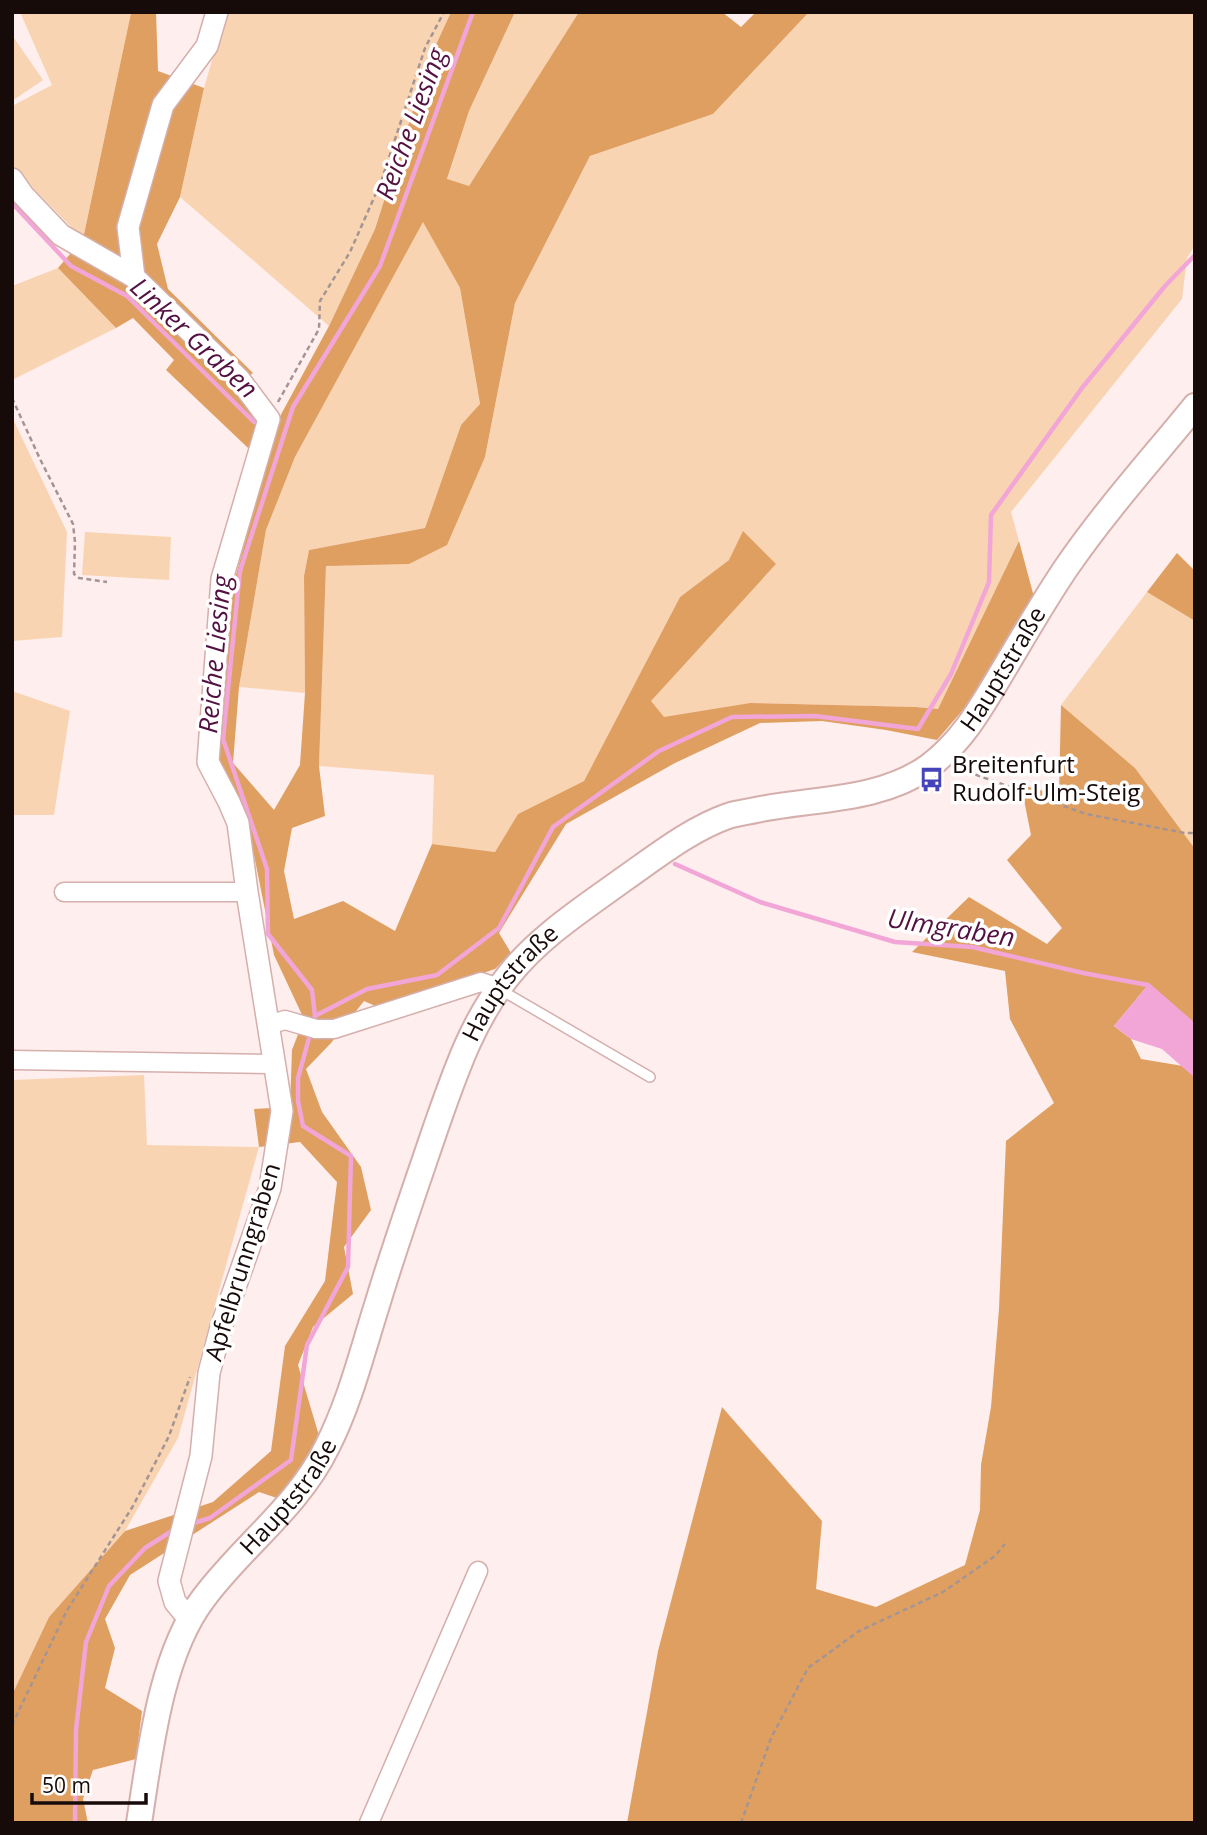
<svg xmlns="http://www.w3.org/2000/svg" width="1207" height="1835" font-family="'Open Sans',sans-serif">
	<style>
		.green { fill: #f9d4b3 }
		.forest { fill: #df9f60; fill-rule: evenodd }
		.water { fill: #f2a5d7 }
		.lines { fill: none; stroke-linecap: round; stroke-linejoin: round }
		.stream { stroke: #f2a5d7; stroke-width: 4.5 }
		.service-casing { stroke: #d4afac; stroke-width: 12 }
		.minor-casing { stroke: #d4afac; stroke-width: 21 }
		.tertiary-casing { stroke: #d4afac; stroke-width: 24 }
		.secondary-casing { stroke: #d4afac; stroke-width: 28 }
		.path { stroke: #a49594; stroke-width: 2.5; stroke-dasharray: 5 3.5; stroke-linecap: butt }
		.service { stroke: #fff; stroke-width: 9 }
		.minor { stroke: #fff; stroke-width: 18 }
		.tertiary { stroke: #fff; stroke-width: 21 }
		.secondary { stroke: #fff; stroke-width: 24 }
		.labels { text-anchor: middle; stroke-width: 7; stroke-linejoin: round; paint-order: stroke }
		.street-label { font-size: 24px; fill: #170b0a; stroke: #fff }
		.poi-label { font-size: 24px; fill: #170b0a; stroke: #fff; text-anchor: start }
		.water-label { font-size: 26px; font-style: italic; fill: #531142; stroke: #fff }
	</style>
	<rect width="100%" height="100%" fill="#feeeed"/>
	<g class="green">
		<polygon points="20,12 131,13 83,239 12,167 12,106 52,85"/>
		<polygon points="226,12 451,12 429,60 375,229 329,326 180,197 204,88"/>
		<polygon points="515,12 579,12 469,186 447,180 469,111"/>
		<polygon points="809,12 1195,12 1195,245 1187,258 1182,299 1011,512 1019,541 938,709 916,707 750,703 664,718 650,701 776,564 729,560 680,597 584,781 518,814 495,852 432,844 434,775 319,766 326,565 409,564 485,457 515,303 590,156 713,114"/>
		<polygon points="12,35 43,80 12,101"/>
		<polygon points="423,221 460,288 480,405 461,425 425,528 309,550 304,576 305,693 239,687 266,530 295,457"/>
		<polygon points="58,268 116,328 12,380 12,286"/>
		<polygon points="12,417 67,532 62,637 12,641"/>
		<polygon points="85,532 171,537 169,580 82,575"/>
		<polygon points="1147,592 1195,621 1195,851 1135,768 1061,705"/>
		<polygon points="12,691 70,711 54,815 12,815"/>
		<polygon points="144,1075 147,1145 259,1147 178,1438 125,1531 49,1617 12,1695 12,1080"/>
	</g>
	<g class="forest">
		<path d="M 156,12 L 158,71 L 204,88 L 180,197 L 157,244 L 168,289 L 253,373 L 236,386 L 278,420 L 329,326 L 375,229 L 429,60 L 451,12 L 515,12 L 469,111 L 447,179 L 469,186 L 579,12 L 722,12 L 741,27 L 756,12 L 809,12 L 713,114 L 590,156 L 515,303 L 485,457 L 447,545 L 409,564 L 326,566 L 319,766 L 325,816 L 292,828 L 284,871 L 294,919 L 343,901 L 395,931 L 432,844 L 495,852 L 518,814 L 584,781 L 680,597 L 729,560 L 743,531 L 776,564 L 651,701 L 664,717 L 750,703 L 916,707 L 938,709 L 1019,541 L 1034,597 L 974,697 L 937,740 L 886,730 L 822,721 L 760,723 L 675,763 L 566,824 L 499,933 L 511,953 L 495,969 L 380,1008 L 364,1001 L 331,1043 L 306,1069 L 322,1112 L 361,1167 L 371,1210 L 344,1247 L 353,1294 L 313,1327 L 298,1365 L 320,1439 L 303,1476 L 277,1498 L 259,1492 L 130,1575 L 105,1619 L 115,1648 L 105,1688 L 142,1711 L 136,1759 L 93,1770 L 83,1799 L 88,1823 L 12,1823 L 12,1695 L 49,1617 L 125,1531 L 213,1502 L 271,1451 L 285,1346 L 325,1281 L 337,1182 L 300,1142 L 259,1147 L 254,1109 L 290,1107 L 292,1050 L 304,1019 L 274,955 L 251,840 L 213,761 L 225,615 L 266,465 L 166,370 L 174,360 L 133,318 L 116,328 L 58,268 L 83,239 L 131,13 ZM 423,222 L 460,288 L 480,404 L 461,425 L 425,528 L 309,550 L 304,576 L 305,693 L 300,765 L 274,810 L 233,763 L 239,687 L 266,530 L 295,457 Z"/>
		<polygon points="1177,553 1195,571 1195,621 1147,592"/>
		<polygon points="1061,705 1135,768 1195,849 1195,1026 1148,985 1114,1026 1131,1039 1141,1059 1195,1068 1195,1823 627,1823 658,1651 722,1407 822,1521 816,1589 876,1607 965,1565 980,1510 981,1465 991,1407 999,1309 1006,1141 1054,1103 1010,1019 1005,971 912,952 969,897 1047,944 1062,928 1007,860 1031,835 1021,785 1059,795"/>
	</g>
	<polygon class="water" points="1148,985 1195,1026 1195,1078 1162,1049 1131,1039 1114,1026"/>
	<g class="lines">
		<g class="stream">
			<polyline points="12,203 71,266 127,296 254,422"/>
			<polyline points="675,864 760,902 895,942 972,947 1083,973 1148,985 1195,1026"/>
			<polyline points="315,1016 367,989 437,975 499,928 553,827 659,751 732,717 815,716 918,729 951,674 989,582 991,515 1082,388 1165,286 1195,255"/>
			<polyline points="313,1023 315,1016 312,990 268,934 267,869 223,739 240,571 293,407 380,266 473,12"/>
			<polyline points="191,1524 210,1518 291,1460 307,1345 348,1267 351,1156 303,1126 298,1101 298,1078 311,1031"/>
			<polyline points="75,1823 76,1730 86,1642 109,1586 145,1548 175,1529"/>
		</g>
		<defs>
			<polyline id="service" points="501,990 650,1077"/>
			<g id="minor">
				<polyline points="64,892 247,892"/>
				<polyline points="268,1025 285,1020 316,1029 334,1029 481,982 499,988"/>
				<polyline points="12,1060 274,1064"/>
				<polyline points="369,1823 478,1571"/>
			</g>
			<g id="tertiary">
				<polyline points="12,179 23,195 61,235 134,277 239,379 269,419 222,579 208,762 229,802 238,823 247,892 282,1111 270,1188 221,1327 209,1373 201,1456 169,1581 175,1602 189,1619"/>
				<polyline points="134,277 128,227 163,105 207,46 217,12"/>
			</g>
			<g id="secondary">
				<path id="s1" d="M 139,1823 C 150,1753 160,1656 203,1599 C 242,1546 298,1507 327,1447 C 350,1402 362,1352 377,1305 C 395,1245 416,1186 436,1127 C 455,1073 473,1019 509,975 C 540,936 584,908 624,879 C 657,856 691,829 728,816 C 737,813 747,812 756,810 C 813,798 878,802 928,767 C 965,740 984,702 1007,664 C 1026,632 1045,599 1066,568 C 1105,511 1152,459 1195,406"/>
			</g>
		</defs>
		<use href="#service" class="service-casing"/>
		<use href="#minor" class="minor-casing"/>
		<use href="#tertiary" class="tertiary-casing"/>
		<use href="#secondary" class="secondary-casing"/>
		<g class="path">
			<polyline points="12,398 40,459 73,524 75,542 74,574 79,578 107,582"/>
			<polyline points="278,402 319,329 320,301 350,252 381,182 425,48 444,12"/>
			<polyline points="961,766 971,773 1086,814 1185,833 1195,833"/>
			<polyline points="12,1725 66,1612 133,1506 169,1436 190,1377"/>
			<polyline points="741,1823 771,1738 808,1668 859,1631 943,1592 995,1556 1005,1544"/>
		</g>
		<use href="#service" class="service"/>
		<use href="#minor" class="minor"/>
		<use href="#tertiary" class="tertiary"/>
		<use href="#secondary" class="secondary"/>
	</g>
	<defs>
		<symbol id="bus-bare" viewBox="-9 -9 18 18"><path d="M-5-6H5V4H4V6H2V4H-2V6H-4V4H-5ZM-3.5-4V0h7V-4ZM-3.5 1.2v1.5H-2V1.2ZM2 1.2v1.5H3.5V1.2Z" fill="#4644ba" stroke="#fff" stroke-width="2.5" paint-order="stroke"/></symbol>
	</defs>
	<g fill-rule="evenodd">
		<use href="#bus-bare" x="914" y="762" width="35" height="35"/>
	</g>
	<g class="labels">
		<g class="street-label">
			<text dy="8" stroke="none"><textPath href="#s1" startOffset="1544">Hauptstraße</textPath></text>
			<text dy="8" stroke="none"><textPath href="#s1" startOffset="934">Hauptstraße</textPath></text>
			<text transform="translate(243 1262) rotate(-73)" y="8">Apfelbrunngraben</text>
			<text dy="8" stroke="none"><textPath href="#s1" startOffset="369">Hauptstraße</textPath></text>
		</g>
		<g class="poi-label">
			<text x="952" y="773">Breitenfurt<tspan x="952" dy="28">Rudolf-Ulm-Steig</tspan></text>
		</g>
		<g class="water-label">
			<text transform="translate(411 124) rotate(-70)" y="9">Reiche Liesing</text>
			<text transform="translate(194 338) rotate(43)" y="9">Linker Graben</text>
			<text transform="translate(215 654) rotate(-85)" y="9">Reiche Liesing</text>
			<text transform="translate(951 928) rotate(9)" y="9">Ulmgraben</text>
		</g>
	</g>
	<rect width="1207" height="1835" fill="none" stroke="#170b0a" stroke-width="28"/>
	<path d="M32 1793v10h114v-10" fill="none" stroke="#170b0a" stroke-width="3.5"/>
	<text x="42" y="1793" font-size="21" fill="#170b0a" stroke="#ffffff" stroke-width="5" paint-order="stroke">50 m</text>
</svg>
